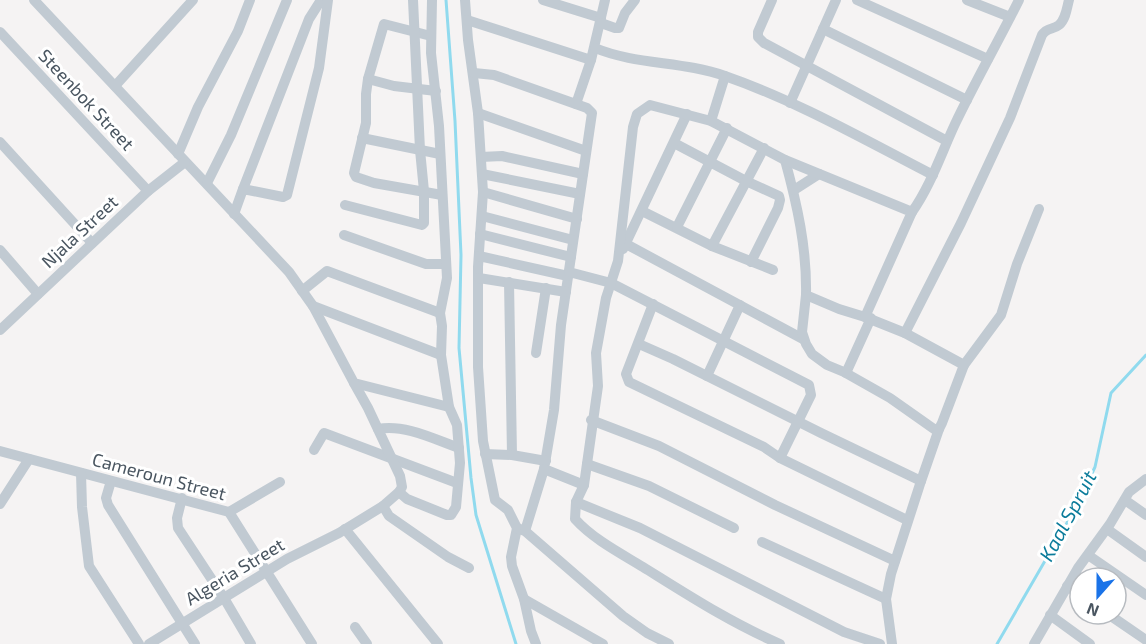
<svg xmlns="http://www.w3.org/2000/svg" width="1146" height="644" font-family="'Exo 2',sans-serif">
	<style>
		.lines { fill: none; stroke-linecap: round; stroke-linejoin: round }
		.stream { stroke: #90daee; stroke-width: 3 }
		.minor { stroke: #c1cad2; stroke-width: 10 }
		.labels { text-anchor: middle; stroke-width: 6; stroke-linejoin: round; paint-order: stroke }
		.street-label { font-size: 18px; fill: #4a5661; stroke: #fff }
		.water-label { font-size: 20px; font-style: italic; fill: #0c7c9b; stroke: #fff }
	</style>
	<rect width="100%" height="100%" fill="#f5f3f3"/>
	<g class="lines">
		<g class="stream">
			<polyline points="446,0 455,121 461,255 459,348 471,478 476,515 516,644"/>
			<polyline points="997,644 1075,509 1095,467 1111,393 1146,355"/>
		</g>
		<g class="minor">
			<polyline points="34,0 289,272 313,306 354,383 449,407"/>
			<polyline points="465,0 468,40 478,113 483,192 478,267 478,367 483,441 495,500 508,510 517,528 511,557 512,566 524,599 531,631 536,644"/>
			<polyline points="543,0 601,18"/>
			<polyline points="772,0 758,32 758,37 764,43 947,141"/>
			<polyline points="857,0 988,59"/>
			<polyline points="967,0 1010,17"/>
			<polyline points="467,20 591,60 605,0"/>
			<polyline points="601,23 615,28 619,28 625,13 635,0"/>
			<polyline points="823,29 967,100"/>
			<polyline points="0,32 148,191"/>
			<path d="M 595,48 C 636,65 683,61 725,76 C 797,101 865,140 933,175"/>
			<path d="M 474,73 L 494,75 L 587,108 L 592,113 L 561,325 L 554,410 L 544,469 L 584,485 L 576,502 L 575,519 C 593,539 620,553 643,567 C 688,595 731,623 780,644"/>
			<polyline points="368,79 384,24 431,36"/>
			<polyline points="115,86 193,0"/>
			<polyline points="436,91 394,86 368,79 366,94 366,123 354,173 356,177 374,183 442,195"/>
			<polyline points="790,103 836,0"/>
			<polyline points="576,104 591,60"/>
			<polyline points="478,113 586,151"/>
			<polyline points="711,121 725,76"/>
			<polyline points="362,138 440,154"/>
			<polyline points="0,142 92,243"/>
			<polyline points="674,143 746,181 779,196 780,200 778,208 751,262"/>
			<polyline points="178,154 198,107 238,31 250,0"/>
			<polyline points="481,157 502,156 583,174"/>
			<path d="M 785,160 C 797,204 807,248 806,295 L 839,309 L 865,317"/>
			<polyline points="482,174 580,194"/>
			<polyline points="207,183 231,135 287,0"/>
			<polyline points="243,189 309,19 321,0"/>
			<polyline points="794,190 819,174"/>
			<polyline points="483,192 577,219"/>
			<polyline points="345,205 422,225 424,223 424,191 420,150 413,0"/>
			<polyline points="642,211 712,246 773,270"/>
			<path d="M 912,212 C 931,185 941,154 955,124 C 975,82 998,42 1019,0"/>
			<polyline points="234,214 243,189 283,197 287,195 319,68 328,0"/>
			<polyline points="482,216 573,240"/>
			<polyline points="677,227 727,128"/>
			<polyline points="480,234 571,257"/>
			<polyline points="344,235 426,264 446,264"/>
			<polyline points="626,244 803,339"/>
			<polyline points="712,246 764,148"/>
			<polyline points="623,249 687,114"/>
			<polyline points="0,250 38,294"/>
			<polyline points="479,256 568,276"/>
			<polyline points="569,272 611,283 809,385 811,395 780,458"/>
			<polyline points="479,278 566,292"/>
			<polyline points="302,291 327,271 440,313"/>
			<polyline points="806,295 802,332 806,344 812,354 827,365 844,372 890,398 934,429 939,429 942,423 964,365"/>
			<polyline points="653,304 626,374 629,382 764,447 780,458 907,520"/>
			<polyline points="313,306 441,355"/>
			<polyline points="0,330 148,191 185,162"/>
			<path d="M 905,333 L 961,223 L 1010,118 L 1042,35 C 1047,27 1053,30 1059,25 C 1066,19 1067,7 1069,0"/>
			<polyline points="639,344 673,359 821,433 921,481 891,574 886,599 892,644"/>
			<polyline points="536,353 546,288"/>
			<polyline points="846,373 871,318"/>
			<polyline points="707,376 740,305"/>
			<polyline points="591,420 659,446 775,505 895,561"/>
			<path d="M 378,429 C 405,424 434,439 459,448"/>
			<polyline points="314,450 324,433 457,483"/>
			<polyline points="0,451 229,512 312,644"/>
			<polyline points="485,454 512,455 509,282"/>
			<polyline points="512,455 546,461"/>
			<polyline points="587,464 649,486 734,528"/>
			<polyline points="81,473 82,507 89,566 139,644"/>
			<polyline points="111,481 106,498 108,505 195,644"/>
			<polyline points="921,481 939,429"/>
			<polyline points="584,485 598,386 596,353 606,298 618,261 633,127 637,114 650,105 711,121 785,160 912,212 865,317 905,333 964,365 1001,315 1017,264 1039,209"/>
			<polyline points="399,492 407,499 447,515 451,515 456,507 460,463 457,425 449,407 441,355 442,326 440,313 447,278 439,126 431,53 432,0"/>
			<polyline points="182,498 177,518 178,528 224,598 251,644"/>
			<polyline points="1125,500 1146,515"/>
			<polyline points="576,502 640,528 844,632 880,644"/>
			<polyline points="0,504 29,459"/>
			<polyline points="383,506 389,516 448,557 469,568"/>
			<polyline points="229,512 280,482"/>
			<polyline points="517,528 525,531 623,616 647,633 669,644"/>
			<polyline points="345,529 438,644"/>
			<polyline points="1107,529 1146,557"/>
			<polyline points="525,531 544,469"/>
			<polyline points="762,542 886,599"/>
			<polyline points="1088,555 1146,595"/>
			<polyline points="1067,586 1080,595"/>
			<polyline points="524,599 603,644"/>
			<polyline points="1108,614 1146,640"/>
			<polyline points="1050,615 1090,644"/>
			<polyline points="355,627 367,644"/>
			<polyline points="149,644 287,559 339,533 383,506 399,492 402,487 400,476 368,408 354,383"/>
			<polyline points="1034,644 1078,568 1110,524 1129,492 1146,479"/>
		</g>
	</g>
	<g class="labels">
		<g class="street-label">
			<text transform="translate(86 100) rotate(47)" y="6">Steenbok Street</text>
			<text transform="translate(80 232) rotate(-43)" y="6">Njala Street</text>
			<text transform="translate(159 477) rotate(15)" y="6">Cameroun Street</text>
			<text transform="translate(235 572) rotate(-31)" y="6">Algeria Street</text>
		</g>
		<g class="water-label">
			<text transform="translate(1068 516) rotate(-62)" y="7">Kaal Spruit</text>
		</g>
	</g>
	<g transform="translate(1098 596) rotate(201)"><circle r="28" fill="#ffffff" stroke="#b7bbc0" stroke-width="1.5"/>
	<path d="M0-4.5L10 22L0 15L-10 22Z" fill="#1a73e8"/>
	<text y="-9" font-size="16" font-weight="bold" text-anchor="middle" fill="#4a5661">N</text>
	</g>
</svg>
